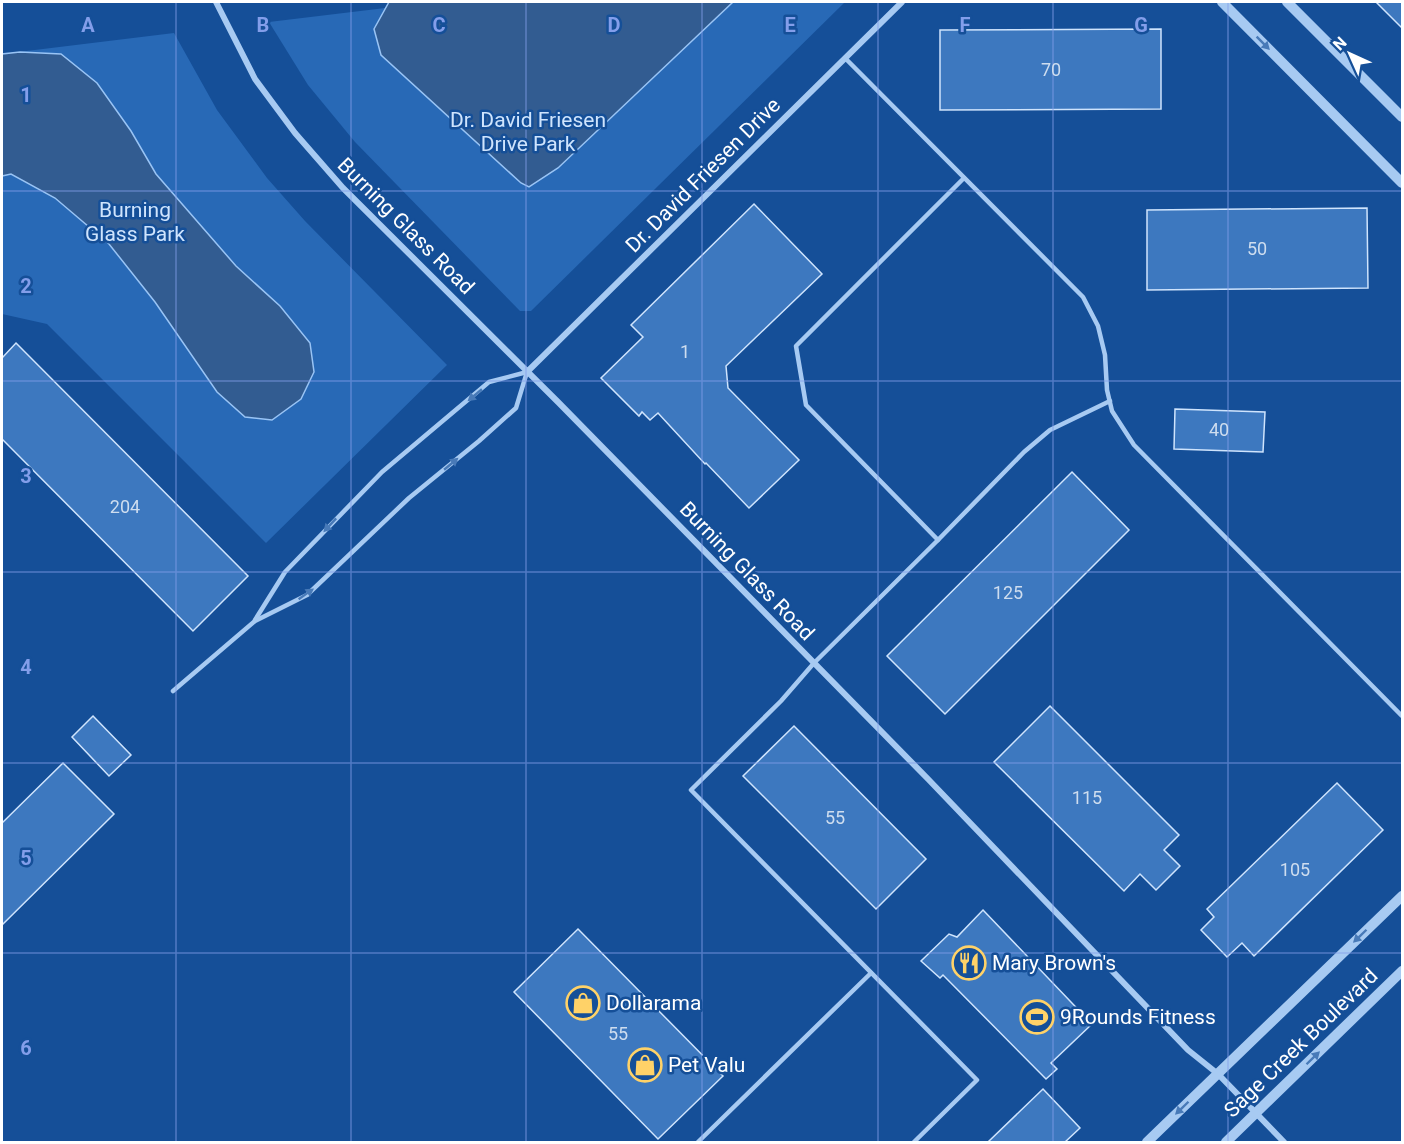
<svg xmlns="http://www.w3.org/2000/svg" width="1404" height="1144" font-family="Roboto,sans-serif">
	<style>
		.green { fill: #2869b6 }
		.water { fill: #325c91; stroke: #99c4f5; stroke-width: 1.5 }
		.building { fill: #3d78bf; stroke: #cfe4fd; stroke-width: 1.5 }
		.lines { fill: none; stroke-linecap: round; stroke-linejoin: round }
		.service { stroke: #a7caf2; stroke-width: 4.5 }
		.minor { stroke: #a7caf2; stroke-width: 6 }
		.tertiary { stroke: #a7caf2; stroke-width: 10 }
		.oneway { fill: #487ab8 }
		.grid { fill: none; stroke: #839eea; stroke-width: 1.5; stroke-opacity: 0.55 }
		.labels { text-anchor: middle; stroke-width: 5; stroke-linejoin: round; paint-order: stroke }
		.number-label { font-size: 18px; fill: #ceddef }
		.park-label { font-size: 21px; fill: #cfe4fd; stroke: #154f98 }
		.street-label { font-size: 21px; fill: #fff; stroke: #154f98 }
		.poi-label { font-size: 21px; fill: #fff; stroke: #154f98; text-anchor: start }
		.grid-label { font-size: 20px; text-anchor: middle; font-weight: bold; fill: #839eea; stroke: #154f98; stroke-width: 5; stroke-linejoin: round; paint-order: stroke }
	</style>
	<rect width="100%" height="100%" fill="#154f98"/>
	<g class="green">
		<polygon points="435,2 845,2 531,311 520,311 355,142 308,85 269,22"/>
		<polygon points="174,33 217,110 267,178 305,221 447,365 266,543 47,324 2,314 2,54"/>
	</g>
	<g class="water">
		<polygon points="389,2 733,2 558,168 529,187 521,183 381,55 374,29"/>
		<polygon points="20,52 61,54 97,83 131,131 156,174 236,266 280,306 310,343 314,372 301,399 272,420 245,417 217,392 155,302 109,244 55,198 11,174 2,176 2,54"/>
	</g>
	<g class="building">
		<polygon points="1376,2 1402,2 1402,28"/>
		<polygon points="1161,29 1161,109 940,110 940,30"/>
		<polygon points="754,204 822,274 726,366 728,388 799,460 749,508 706,463 705,464 658,413 650,420 642,412 639,416 601,378 643,337 631,325"/>
		<polygon points="1367,208 1368,288 1147,290 1147,210"/>
		<polygon points="16,343 248,576 193,631 2,439 2,358"/>
		<polygon points="1175,409 1265,412 1263,452 1174,449"/>
		<polygon points="1072,472 1129,530 945,714 887,656"/>
		<polygon points="1050,706 1179,835 1164,850 1180,866 1156,890 1140,874 1124,891 994,762"/>
		<polygon points="93,716 131,755 109,776 72,737"/>
		<polygon points="794,726 926,859 876,909 743,776"/>
		<polygon points="63,763 114,814 2,925 2,823"/>
		<polygon points="1337,783 1383,830 1254,956 1242,943 1227,957 1201,930 1214,917 1207,909"/>
		<polygon points="983,910 1092,1024 1051,1063 1057,1069 1046,1079 943,975 940,978 921,961 949,934 957,937"/>
		<polygon points="578,929 723,1076 658,1139 514,992"/>
		<polygon points="1043,1089 1080,1128 1065,1142 988,1142"/>
	</g>
	<g class="lines">
		<g class="service">
			<polyline points="845,58 1083,297 1098,326 1105,355 1107,390 1112,411 1134,445 1402,716"/>
			<polyline points="938,540 1024,452 1050,430 1110,401"/>
			<polyline points="255,620 285,572 382,472 489,382 527,372"/>
			<polyline points="173,691 255,621 307,595 409,498 479,441 516,408 527,372"/>
			<polyline points="698,1142 871,973"/>
			<polyline points="914,1142 977,1080 691,790 781,701 814,663 938,540 806,405 796,346 964,178"/>
		</g>
		<g class="minor">
			<polyline points="216,2 255,79 295,133 343,188 558,402 928,779 1188,1050 1218,1074 1284,1142"/>
			<polyline points="527,372 902,2"/>
		</g>
		<g class="tertiary">
			<polyline points="1222,2 1402,183"/>
			<polyline points="1287,2 1402,117"/>
			<polyline points="1147,1142 1402,896"/>
			<polyline points="1226,1142 1402,971"/>
		</g>
	</g>
	<defs><path id="oneway-solid" d="M-6-.8H1V-3.2L6.5 0L1 3.2V.8H-6Z" transform="scale(1.5)"/></defs>
	<g class="oneway">
		<use href="#oneway-solid" transform="translate(1263 43) rotate(45)"/>
		<use href="#oneway-solid" transform="translate(475 395) rotate(140)"/>
		<use href="#oneway-solid" transform="translate(451 464) rotate(-40)"/>
		<use href="#oneway-solid" transform="translate(330 525) rotate(133)"/>
		<use href="#oneway-solid" transform="translate(306 594) rotate(-35)"/>
		<use href="#oneway-solid" transform="translate(1360 936) rotate(136)"/>
		<use href="#oneway-solid" transform="translate(1313 1058) rotate(-44)"/>
		<use href="#oneway-solid" transform="translate(1182 1108) rotate(136)"/>
	</g>
	<path class="grid" d="M 176,2 L 176,1142M 351,2 L 351,1142M 526,2 L 526,1142M 702,2 L 702,1142M 878,2 L 878,1142M 1053,2 L 1053,1142M 1228,2 L 1228,1142M 2,191 L 1402,191M 2,381 L 1402,381M 2,572 L 1402,572M 2,763 L 1402,763M 2,953 L 1402,953"/>
	<defs>
		<symbol id="restaurant-ring" viewBox="-11 -11 22 22"><circle r="9.5" fill="#154f98" stroke="#ffd268" stroke-width="1.5"/><path d="M-5-6h1v4h1v-4h1v4h1v-4h1v5L-1.5 .5V6h-2V.5L-5-1ZM5-6V6H3V1.5H1.5Q1.5-4 5-6Z" fill="#ffd268"/></symbol>
		<symbol id="shop-ring" viewBox="-11 -11 22 22"><circle r="9.5" fill="#154f98" stroke="#ffd268" stroke-width="1.5"/><path d="M-5-2.5h2.3a2.7 3.5 0 0 1 5.4 0H5L5.5 6h-11ZM-1.5-2.5h3a1.5 2.3 0 0 0-3 0Z" fill="#ffd268"/></symbol>
		<symbol id="stadium-ring" viewBox="-11 -11 22 22"><circle r="9.5" fill="#154f98" stroke="#ffd268" stroke-width="1.5"/><path d="M0-5a6.5 5 0 1 0 0 10a6.5 5 0 1 0 0-10ZM-3.5-1.8h7v3.6h-7Z" fill="#ffd268"/></symbol>
	</defs>
	<g fill-rule="evenodd">
		<use href="#restaurant-ring" x="950" y="944" width="38" height="38"/>
		<use href="#shop-ring" x="564" y="984" width="38" height="38"/>
		<use href="#stadium-ring" x="1018" y="998" width="38" height="38"/>
		<use href="#shop-ring" x="626" y="1046" width="38" height="38"/>
	</g>
	<g class="labels">
		<g class="number-label">
			<text x="1051" y="76">70</text>
			<text x="1257" y="255">50</text>
			<text x="685" y="358">1</text>
			<text x="1219" y="436">40</text>
			<text x="125" y="513">204</text>
			<text x="1008" y="599">125</text>
			<text x="1087" y="804">115</text>
			<text x="835" y="824">55</text>
			<text x="1295" y="876">105</text>
			<text x="618" y="1040">55</text>
		</g>
		<g class="park-label">
			<text x="528" y="127">Dr. David Friesen<tspan x="528" dy="24">Drive Park</tspan></text>
			<text x="135" y="217">Burning<tspan x="135" dy="24">Glass Park</tspan></text>
		</g>
		<g class="street-label">
			<text transform="translate(703 175) rotate(-45)" y="7">Dr. David Friesen Drive</text>
			<text transform="translate(406 226) rotate(45)" y="7">Burning Glass Road</text>
			<text transform="translate(747 571) rotate(46)" y="7">Burning Glass Road</text>
			<text transform="translate(1301 1043) rotate(-44)" y="7">Sage Creek Boulevard</text>
		</g>
		<g class="poi-label">
			<text x="992" y="970">Mary Brown's</text>
			<text x="606" y="1010">Dollarama</text>
			<text x="1060" y="1024">9Rounds Fitness</text>
			<text x="668" y="1072">Pet Valu</text>
		</g>
	</g>
	<g class="grid-label">
		<text x="88" y="32">A</text>
		<text x="263" y="32">B</text>
		<text x="439" y="32">C</text>
		<text x="614" y="32">D</text>
		<text x="790" y="32">E</text>
		<text x="965" y="32">F</text>
		<text x="1141" y="32">G</text>
		<text x="26" y="102">1</text>
		<text x="26" y="293">2</text>
		<text x="26" y="483">3</text>
		<text x="26" y="674">4</text>
		<text x="26" y="865">5</text>
		<text x="26" y="1055">6</text>
	</g>
	<rect width="1404" height="1144" fill="none" stroke="#ffffff" stroke-width="6"/>
	<g transform="translate(1350 54) rotate(315)" stroke="#154f98" stroke-width="4.5" paint-order="stroke">
	<path d="M0-4.5L10 22L0 15L-10 22Z" fill="#ffffff"/>
	<text y="-9" font-size="16" font-weight="bold" text-anchor="middle" fill="#ffffff">N</text>
	</g>
</svg>
